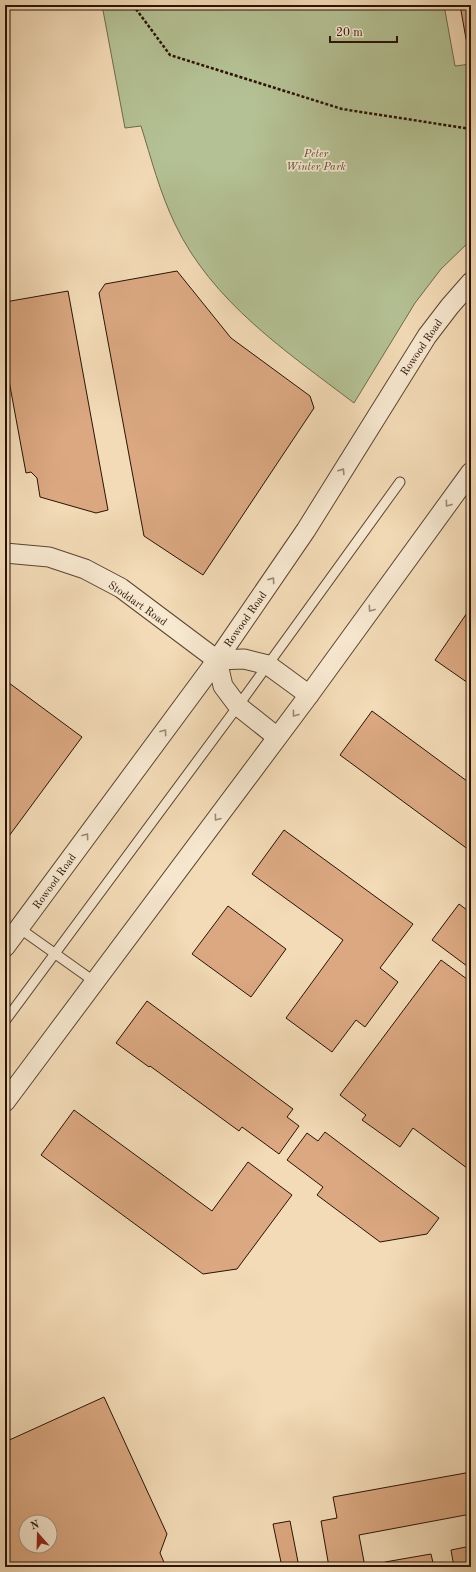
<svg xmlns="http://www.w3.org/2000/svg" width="476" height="1572" font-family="'Old Standard TT',serif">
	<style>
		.green { fill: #b4c194; stroke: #6f6a4d }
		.building { fill: #dba881; stroke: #2a1206; fill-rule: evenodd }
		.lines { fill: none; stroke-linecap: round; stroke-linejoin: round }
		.lane-casing { stroke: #5c4432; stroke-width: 11 }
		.street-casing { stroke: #5c4432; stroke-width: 21 }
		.path { stroke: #2a1206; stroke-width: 2.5; stroke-dasharray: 3 2; stroke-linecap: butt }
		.lane { stroke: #f7e8d0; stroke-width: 9 }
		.street { stroke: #f7e8d0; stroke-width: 19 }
		.oneway { stroke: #9b8875 }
		.labels { text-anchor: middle; stroke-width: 3.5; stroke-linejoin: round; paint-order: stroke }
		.park-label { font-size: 11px; font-style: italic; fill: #5a4f38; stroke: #f7e8d0 }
		.street-label { font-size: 11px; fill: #2a1206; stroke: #f7e8d0 }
	</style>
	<rect width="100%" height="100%" fill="#f3dbb7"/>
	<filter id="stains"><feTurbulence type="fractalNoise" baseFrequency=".005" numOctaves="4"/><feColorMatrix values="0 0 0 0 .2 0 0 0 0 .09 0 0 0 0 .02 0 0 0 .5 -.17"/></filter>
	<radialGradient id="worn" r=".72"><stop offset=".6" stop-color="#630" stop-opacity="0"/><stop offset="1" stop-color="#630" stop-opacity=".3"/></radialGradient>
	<path class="green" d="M 102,5 L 444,5 L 455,66 L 471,64 L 471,240 L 441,269 L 415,303 L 354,403 C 287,352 212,302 175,224 C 160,193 151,158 141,126 L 125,128 Z"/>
	<g class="building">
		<polygon points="460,5 471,5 471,61 470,61"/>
		<polygon points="177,271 231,338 310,396 314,408 203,575 144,536 99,293 105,284"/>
		<polygon points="68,291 108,510 96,513 40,497 37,478 31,472 26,473 5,359 5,302"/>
		<polygon points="471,607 471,685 435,660"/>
		<polygon points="5,680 82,737 9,836 5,833"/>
		<polygon points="372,711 471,784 471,847 469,850 340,755"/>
		<polygon points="284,830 413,924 380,968 398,982 365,1027 356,1020 332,1052 286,1018 343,940 252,874"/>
		<polygon points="459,904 471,913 471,969 432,940"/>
		<polygon points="228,906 286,949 251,997 192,954"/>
		<polygon points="441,960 471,982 471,1171 413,1128 400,1147 362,1120 366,1115 340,1095"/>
		<polygon points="147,1001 293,1109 287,1117 299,1126 279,1154 242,1127 239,1131 150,1066 149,1067 116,1043"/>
		<polygon points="74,1110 212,1211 248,1162 292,1195 237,1269 203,1274 41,1155"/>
		<polygon points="325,1132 439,1218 427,1234 380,1242 317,1195 323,1187 287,1160 307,1133 318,1141"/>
		<path d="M 104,1397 L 167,1534 L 160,1553 L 166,1567 L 5,1567 L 5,1442 ZM 26,1522 L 50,1522 L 50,1546 L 26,1546 Z"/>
		<polygon points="471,1472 471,1514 359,1535 365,1567 329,1567 321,1521 337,1518 333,1497"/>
		<polygon points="290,1521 299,1567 282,1567 273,1524"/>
		<polygon points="471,1546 471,1567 454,1567 451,1550"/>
		<polygon points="431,1554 434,1567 386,1567 385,1562"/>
	</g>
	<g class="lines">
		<defs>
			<g id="lane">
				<polyline points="19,928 95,982"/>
				<polyline points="5,1021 238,706 400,482"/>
			</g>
			<g id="street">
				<polyline points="5,553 49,557 85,569 121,588 217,660 244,659 268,665 309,695"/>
				<polyline points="217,660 223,686 238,706 277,737"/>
				<polyline points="5,947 217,660 306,530 427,336 450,306 471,282"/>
				<polyline points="5,1102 309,695 471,472"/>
			</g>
		</defs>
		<use href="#lane" class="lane-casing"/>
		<use href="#street" class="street-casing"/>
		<polyline class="path" points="133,5 170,55 342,109 471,129"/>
		<use href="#lane" class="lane"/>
		<use href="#street" class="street"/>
	</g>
	<defs><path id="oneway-chevron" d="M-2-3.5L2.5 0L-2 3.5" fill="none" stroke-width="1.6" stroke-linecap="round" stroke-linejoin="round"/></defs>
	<g class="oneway">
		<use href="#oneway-chevron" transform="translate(342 471) rotate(-58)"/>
		<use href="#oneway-chevron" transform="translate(448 504) rotate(126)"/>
		<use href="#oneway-chevron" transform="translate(272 580) rotate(-55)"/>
		<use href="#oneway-chevron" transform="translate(371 609) rotate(126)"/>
		<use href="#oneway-chevron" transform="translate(295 714) rotate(127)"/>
		<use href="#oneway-chevron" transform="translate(164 732) rotate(-54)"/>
		<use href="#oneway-chevron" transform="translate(217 818) rotate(127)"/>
		<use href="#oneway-chevron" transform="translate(86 836) rotate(-54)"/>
	</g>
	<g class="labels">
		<g class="park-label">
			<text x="316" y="157">Peter<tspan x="316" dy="13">Winter Park</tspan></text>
		</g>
		<g class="street-label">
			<text transform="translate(421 347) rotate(-56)" y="4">Rowood Road</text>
			<text transform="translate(138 603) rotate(35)" y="4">Stoddart Road</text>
			<text transform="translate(245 619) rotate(-55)" y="4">Rowood Road</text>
			<text transform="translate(54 881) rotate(-54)" y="4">Rowood Road</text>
		</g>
	</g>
	<rect width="476" height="1572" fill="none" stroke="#f3dbb7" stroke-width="20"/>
	<rect x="6" y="6" width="464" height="1560" fill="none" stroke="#2a1206" stroke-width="2"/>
	<rect x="10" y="10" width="456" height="1552" fill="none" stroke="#2a1206"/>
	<g transform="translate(38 1534) rotate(340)"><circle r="19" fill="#f7e8d0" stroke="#a5927f"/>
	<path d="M0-3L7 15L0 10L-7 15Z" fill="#8f2418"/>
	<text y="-6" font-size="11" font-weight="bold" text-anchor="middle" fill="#2a1206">N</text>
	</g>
	<path d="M330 36v6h67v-6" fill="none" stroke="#2a1206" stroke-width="2"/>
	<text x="336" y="36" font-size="12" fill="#2a1206" stroke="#f7e8d0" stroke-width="3" paint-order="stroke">20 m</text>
	<rect width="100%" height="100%" filter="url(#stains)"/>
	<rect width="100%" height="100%" fill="url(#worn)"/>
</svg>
